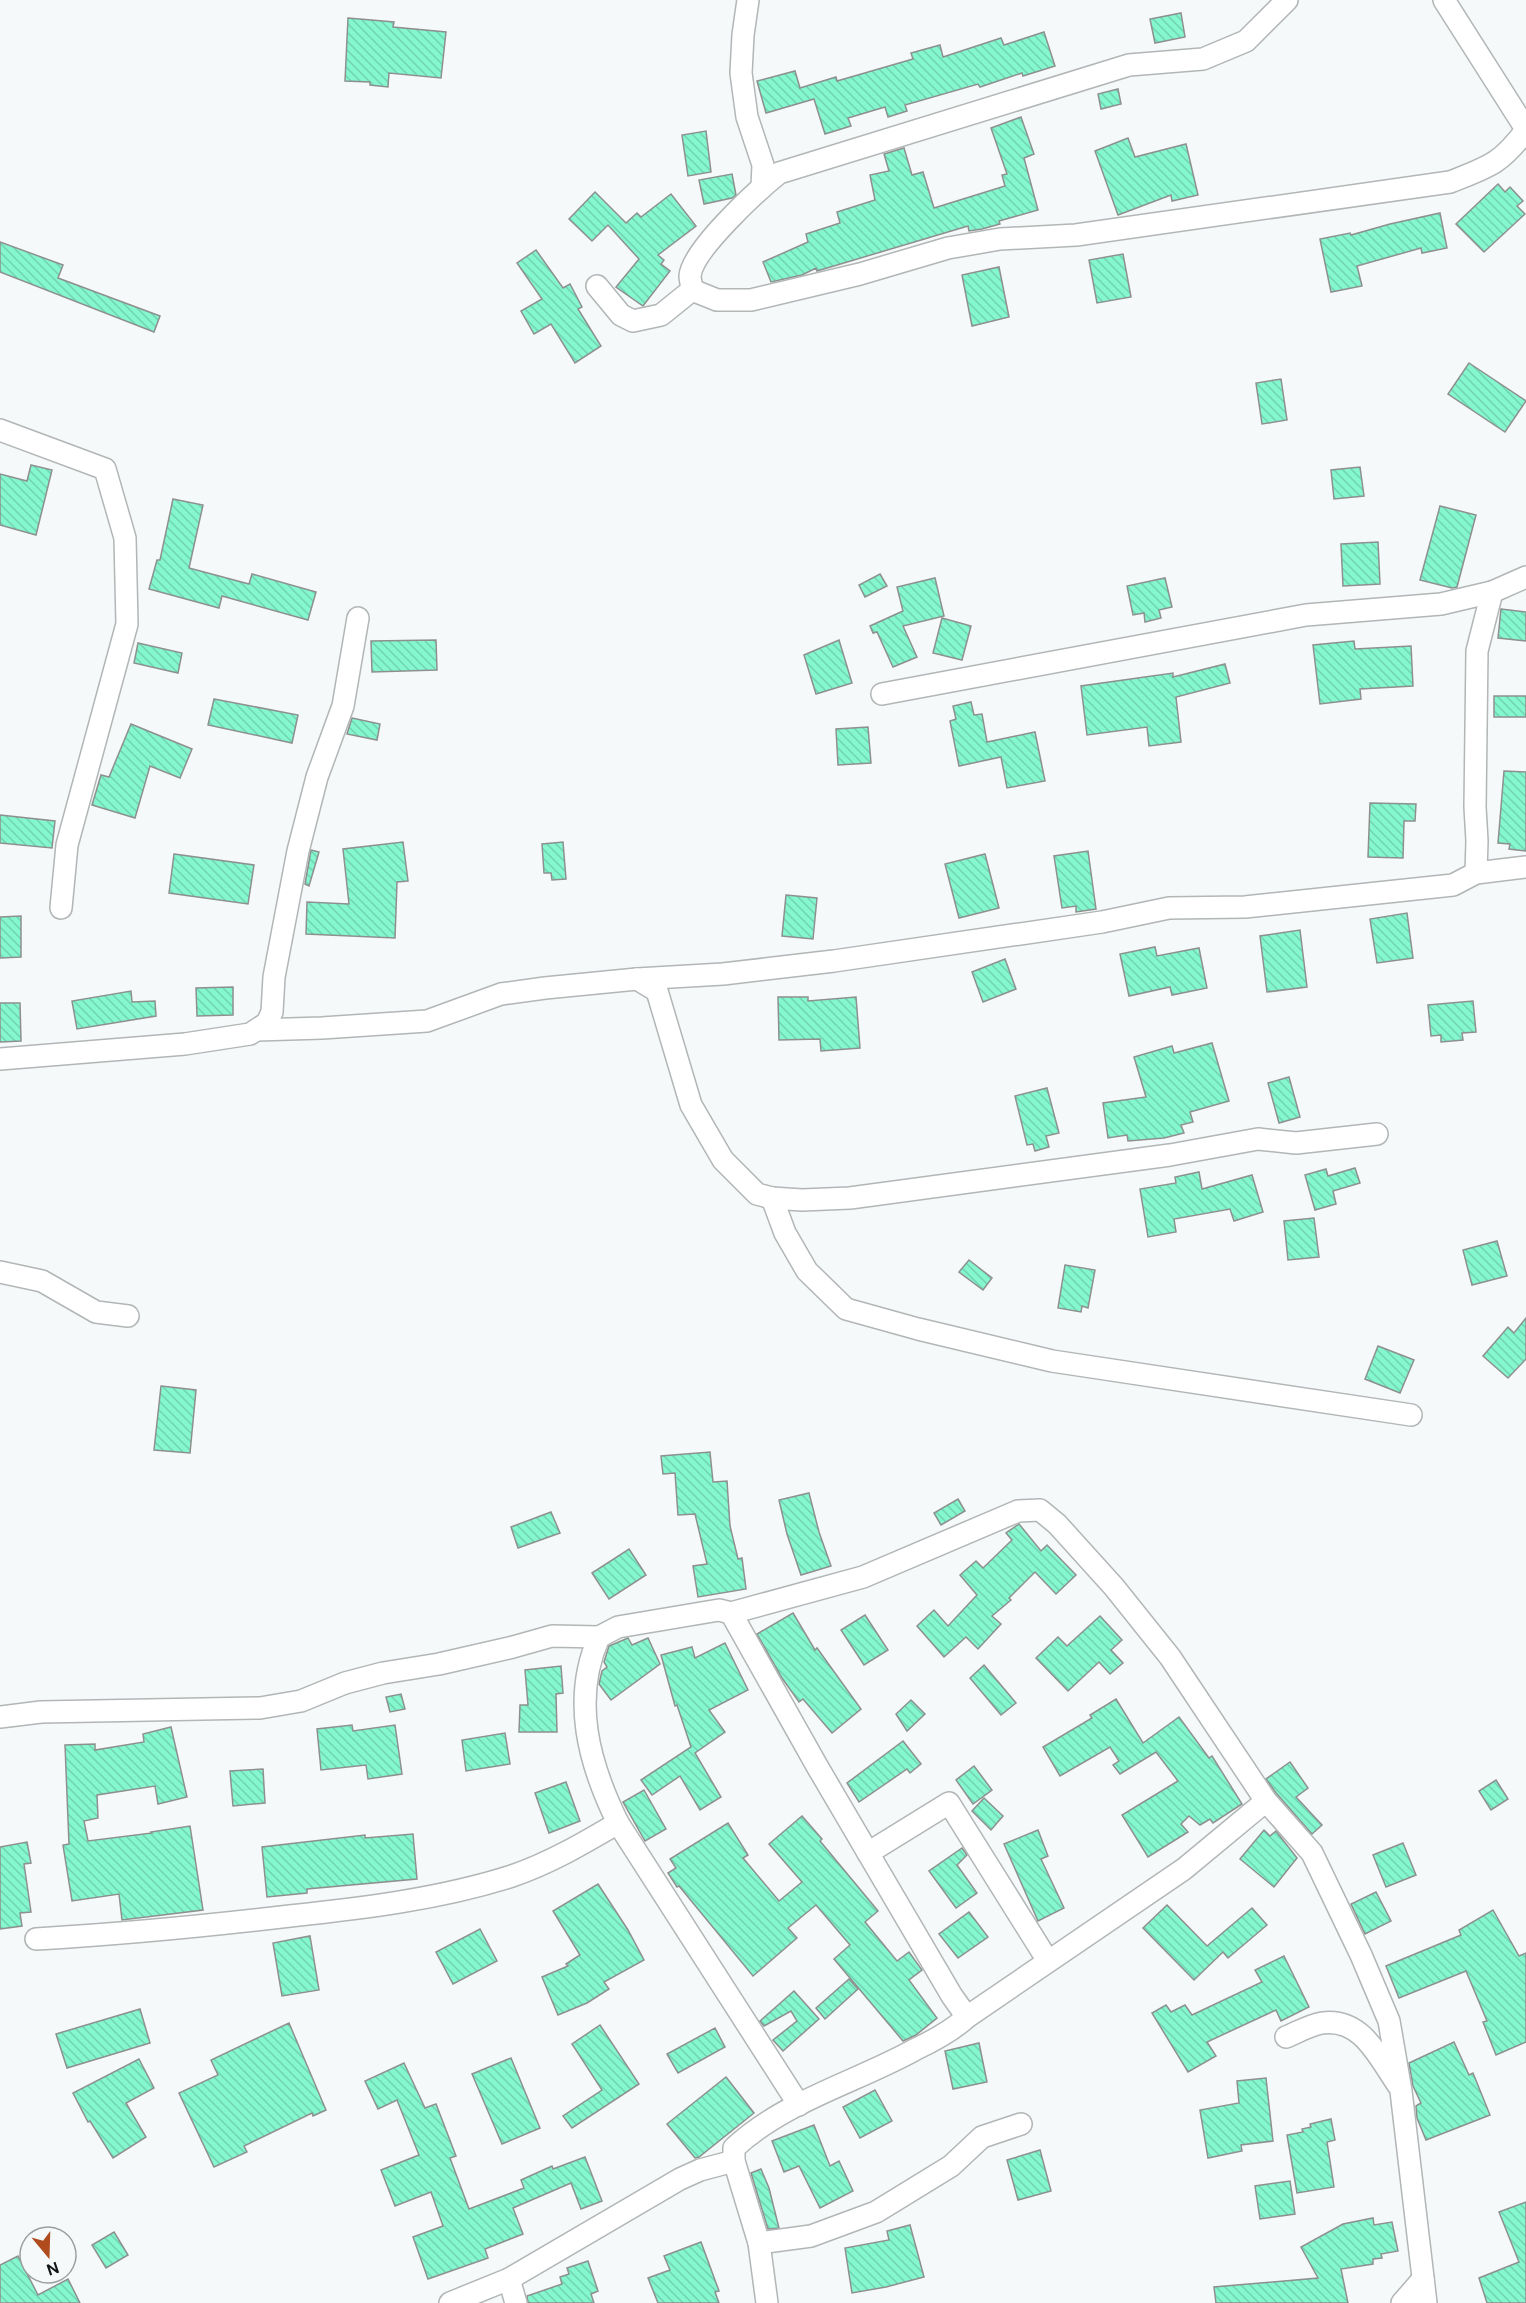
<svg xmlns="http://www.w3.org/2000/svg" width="1526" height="2303" font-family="'DM Sans',sans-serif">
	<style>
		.building { fill: url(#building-back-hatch); stroke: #8d908f; stroke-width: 1.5 }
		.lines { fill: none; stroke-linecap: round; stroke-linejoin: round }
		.minor-casing { stroke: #b2b6b6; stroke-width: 24 }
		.minor { stroke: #fff; stroke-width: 21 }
	</style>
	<defs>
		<pattern id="building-back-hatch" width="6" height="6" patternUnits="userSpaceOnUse" patternTransform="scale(1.5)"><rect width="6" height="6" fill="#84f7cf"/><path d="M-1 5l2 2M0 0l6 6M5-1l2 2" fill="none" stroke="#71d3b1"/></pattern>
	</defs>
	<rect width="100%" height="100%" fill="#f5f9fa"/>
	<g class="building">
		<polygon points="1181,13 1185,37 1155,43 1150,19"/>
		<polygon points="348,18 394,22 393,27 446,32 441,78 389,73 388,87 370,85 370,82 345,81"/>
		<polygon points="1044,32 1055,66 1023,76 1022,73 980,87 978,84 905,105 907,111 888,117 885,107 848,118 851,126 825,134 814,99 766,113 757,81 795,71 800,88 836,77 837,81 913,59 911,53 940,45 943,57 1001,38 1004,45"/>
		<polygon points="1118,89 1121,104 1101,109 1098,94"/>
		<polygon points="1021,117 1034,154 1024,158 1038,210 999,221 1000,224 982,229 969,231 968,226 817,271 816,268 802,275 771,282 763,262 808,242 806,234 840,223 837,212 875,200 870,175 889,171 884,154 904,148 912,175 923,172 934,208 1005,186 1002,175 1007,174 991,128"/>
		<polygon points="706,131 711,172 688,176 682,135"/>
		<polygon points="1128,138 1135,157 1186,144 1198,195 1172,201 1171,195 1118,215 1095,151"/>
		<polygon points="732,174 736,195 732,198 704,204 699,180"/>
		<polygon points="1498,184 1505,192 1510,187 1523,201 1517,206 1525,214 1484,252 1456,224"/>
		<polygon points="595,192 626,223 637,213 641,217 671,194 696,226 658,255 664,260 661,264 670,271 643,306 616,287 639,259 608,225 592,241 569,219"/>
		<polygon points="1440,213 1447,248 1422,253 1421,248 1357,266 1362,286 1331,292 1320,239 1350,233 1351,235 1390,224"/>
		<polygon points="0,242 63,265 58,278 160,316 154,332 0,272"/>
		<polygon points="536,250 563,288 570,284 582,307 578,309 601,346 575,363 551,324 534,334 521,311 542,299 517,263"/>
		<polygon points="1123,254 1131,297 1097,303 1089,260"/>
		<polygon points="999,267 1009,317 972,326 962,275"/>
		<polygon points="1469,363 1526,401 1505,432 1448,394"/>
		<polygon points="1281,379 1287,420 1262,424 1256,383"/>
		<polygon points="31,465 52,470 36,535 0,525 0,474 27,481"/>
		<polygon points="1360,467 1364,496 1334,499 1331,470"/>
		<polygon points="173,499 203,505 189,568 249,584 252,574 316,592 308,620 222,596 219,608 149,589 157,560 160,560"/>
		<polygon points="1440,506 1476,515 1457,587 1452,588 1420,580"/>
		<polygon points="1378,542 1380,584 1343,586 1341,544"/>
		<polygon points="880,574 887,586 865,597 859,585"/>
		<polygon points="935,578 944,616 903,626 917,657 893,667 877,632 873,633 870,626 903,611 897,587"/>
		<polygon points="1165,578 1172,607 1159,610 1161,618 1145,622 1144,613 1133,615 1127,586"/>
		<polygon points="1501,609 1526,612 1526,641 1498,638"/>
		<polygon points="942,618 971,626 962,660 933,653"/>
		<polygon points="436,640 437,670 372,672 371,641"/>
		<polygon points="839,640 852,683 816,694 804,655"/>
		<polygon points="1354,641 1355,649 1411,646 1413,686 1360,689 1361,699 1320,704 1313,645"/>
		<polygon points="138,643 182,653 178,673 134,663"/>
		<polygon points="1225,664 1230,683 1176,697 1181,742 1149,746 1147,727 1087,735 1081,686 1173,673 1173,677"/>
		<rect x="1494" y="696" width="32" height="21"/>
		<polygon points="214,699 298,715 292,743 208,725"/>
		<polygon points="971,702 974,715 982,714 987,742 1035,732 1045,781 1007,788 1001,757 959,766 950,721 956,719 953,706"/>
		<polygon points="352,718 380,724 377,740 347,734"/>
		<polygon points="131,724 192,749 180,778 150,766 135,818 92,805 101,775 109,777"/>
		<polygon points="868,727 871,763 838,765 836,729"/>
		<polygon points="1504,771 1526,772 1526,851 1509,849 1510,844 1498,843"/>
		<polygon points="1370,803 1416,804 1415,821 1404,821 1403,858 1368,857"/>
		<polygon points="0,815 55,821 52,848 0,843"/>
		<polygon points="403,842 408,881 397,882 395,938 306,934 307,902 349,904 343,849"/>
		<polygon points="563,842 566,879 552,880 551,873 544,873 542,844"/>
		<polygon points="311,850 319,852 309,886 305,884"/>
		<polygon points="1088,851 1096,909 1076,912 1076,906 1062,908 1054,856"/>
		<polygon points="174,854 254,865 248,904 169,893"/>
		<polygon points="985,854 999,908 959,918 945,864"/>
		<polygon points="786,895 817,898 813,939 782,936"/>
		<polygon points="1407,913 1413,958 1377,963 1370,919"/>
		<polygon points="21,916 21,957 0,958 0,917"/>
		<polygon points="1300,930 1307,987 1267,992 1260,936"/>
		<polygon points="1155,947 1157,956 1199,948 1207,988 1172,995 1170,987 1129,996 1120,954"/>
		<polygon points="1005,959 1016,989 983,1002 972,972"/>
		<polygon points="233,987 233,1015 197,1016 196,988"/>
		<polygon points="131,991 132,1002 155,1001 156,1016 77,1029 72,1001"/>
		<polygon points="778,997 808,997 808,1001 856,997 860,1048 821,1051 820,1039 779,1040"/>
		<polygon points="1473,1001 1476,1032 1462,1033 1463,1040 1441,1042 1441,1035 1431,1036 1428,1005"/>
		<polygon points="0,1003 20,1003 21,1041 0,1042"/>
		<polygon points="1212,1043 1229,1101 1190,1112 1193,1122 1181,1125 1184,1133 1164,1138 1128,1141 1127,1135 1108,1138 1103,1103 1146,1097 1134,1057 1172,1046 1174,1053"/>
		<polygon points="1289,1077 1300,1117 1279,1123 1268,1083"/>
		<polygon points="1047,1088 1059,1133 1046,1136 1049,1147 1035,1151 1033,1144 1027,1145 1015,1096"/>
		<polygon points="1355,1168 1360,1183 1333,1191 1336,1204 1315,1210 1305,1175 1326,1169 1328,1176"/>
		<polygon points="1199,1172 1202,1189 1252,1175 1263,1212 1234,1221 1230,1209 1174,1219 1176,1232 1148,1237 1140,1189 1176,1183 1175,1177"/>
		<polygon points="1314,1218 1319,1257 1288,1260 1284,1221"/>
		<polygon points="1497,1241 1507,1276 1472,1285 1463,1250"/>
		<polygon points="969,1260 992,1278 983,1290 959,1272"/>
		<polygon points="1065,1265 1095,1270 1088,1308 1082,1306 1081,1312 1058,1308"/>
		<polygon points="1526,1318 1526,1359 1508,1378 1483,1356 1508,1327 1514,1333"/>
		<polygon points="1378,1346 1414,1360 1400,1393 1365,1379"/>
		<polygon points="161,1386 196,1390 190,1453 154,1450"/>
		<polygon points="710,1452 713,1482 727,1481 730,1526 738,1559 742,1558 746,1589 698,1597 693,1566 707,1564 695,1514 678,1515 675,1473 663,1474 661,1456"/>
		<polygon points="809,1493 819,1532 831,1566 801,1575 787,1534 779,1500"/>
		<polygon points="958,1499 965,1511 941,1525 934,1513"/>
		<polygon points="551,1512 560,1533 518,1548 511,1527"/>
		<polygon points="1019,1524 1041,1551 1047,1545 1076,1575 1056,1594 1035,1572 1009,1598 1011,1600 992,1616 1001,1624 978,1649 966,1637 944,1657 917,1626 934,1610 948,1626 977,1595 960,1575 976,1561 983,1568 1012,1540 1006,1533"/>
		<polygon points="629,1549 646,1575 609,1599 592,1573"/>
		<polygon points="793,1613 815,1650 817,1648 861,1709 832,1733 803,1699 799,1702 782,1678 757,1634"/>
		<polygon points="865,1615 888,1650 864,1665 841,1630"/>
		<polygon points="1100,1616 1122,1640 1111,1650 1123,1663 1110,1674 1099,1662 1068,1691 1036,1658 1058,1637 1067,1646"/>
		<polygon points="628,1638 632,1645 648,1638 660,1664 611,1700 599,1684 602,1671 607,1667 604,1662 609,1646"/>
		<polygon points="725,1643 748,1690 709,1710 725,1732 695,1753 721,1797 700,1810 680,1776 652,1795 641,1780 691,1747 677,1705 675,1706 661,1655 692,1647 695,1658"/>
		<polygon points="984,1665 1016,1703 1001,1715 970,1678"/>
		<polygon points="561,1666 563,1693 556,1694 557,1732 519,1732 520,1705 528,1705 525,1670"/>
		<polygon points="401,1694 405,1709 390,1712 386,1697"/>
		<polygon points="1116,1699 1143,1743 1179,1717 1209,1758 1212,1756 1242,1804 1213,1823 1210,1819 1200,1825 1189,1816 1181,1824 1188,1832 1148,1857 1122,1815 1178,1781 1156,1752 1120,1774 1113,1765 1119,1761 1110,1747 1060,1776 1043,1747 1092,1718 1090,1715"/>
		<polygon points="911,1700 925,1714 907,1731 896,1714"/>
		<polygon points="352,1725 353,1731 395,1725 402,1774 368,1779 366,1765 321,1770 317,1729"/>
		<polygon points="171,1727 187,1797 158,1804 155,1786 97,1795 98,1818 84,1821 88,1841 152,1833 151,1832 190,1826 203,1910 122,1920 119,1894 72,1901 63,1845 69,1844 65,1745 95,1744 95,1750 144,1742 143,1734"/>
		<polygon points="505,1733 510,1764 466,1771 462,1740"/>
		<polygon points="903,1741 921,1764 910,1773 907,1769 859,1802 847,1783"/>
		<polygon points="1290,1762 1308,1788 1296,1797 1322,1825 1312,1834 1276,1793 1266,1779"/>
		<polygon points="974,1766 992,1790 973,1804 956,1780"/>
		<polygon points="263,1769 265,1803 233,1806 230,1771"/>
		<polygon points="1496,1780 1508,1799 1491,1810 1479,1791"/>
		<polygon points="566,1782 580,1821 549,1833 535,1793"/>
		<polygon points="644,1790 666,1829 645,1841 623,1802"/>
		<polygon points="984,1798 1003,1816 991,1830 972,1811"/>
		<polygon points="802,1816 822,1839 820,1841 878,1911 865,1922 897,1961 909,1952 922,1970 909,1980 937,2018 916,2035 903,2041 834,1959 850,1945 816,1905 788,1928 797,1938 753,1976 679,1886 677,1887 668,1873 676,1868 670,1859 728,1823 748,1855 743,1858 779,1901 802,1882 769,1844"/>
		<polygon points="1038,1830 1048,1856 1041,1859 1064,1908 1038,1921 1004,1844"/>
		<polygon points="1264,1830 1270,1836 1276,1831 1297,1858 1274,1887 1240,1859"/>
		<polygon points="413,1834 417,1879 307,1889 307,1893 267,1897 262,1847 365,1835 365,1838"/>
		<polygon points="27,1842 31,1863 24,1864 31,1912 20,1913 22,1926 0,1929 0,1847"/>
		<polygon points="1403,1843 1416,1875 1386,1887 1373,1855"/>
		<polygon points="962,1848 967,1855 957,1865 977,1893 956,1908 929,1871"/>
		<polygon points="598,1884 628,1930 644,1960 604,1982 609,1989 587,2003 558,2015 542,1977 568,1966 566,1964 580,1955 553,1911"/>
		<polygon points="1376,1892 1391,1921 1365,1934 1351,1904"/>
		<polygon points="1167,1905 1207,1946 1252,1908 1267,1925 1228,1958 1223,1952 1194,1980 1143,1928"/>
		<polygon points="1493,1910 1519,1956 1526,1953 1526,2042 1496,2055 1483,2022 1487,2021 1466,1971 1399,1998 1386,1966 1461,1935 1459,1930"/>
		<polygon points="969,1912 988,1937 958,1958 939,1934"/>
		<polygon points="480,1929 497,1961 453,1984 436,1952"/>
		<polygon points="310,1936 319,1990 282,1996 273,1943"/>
		<polygon points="1284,1956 1309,2007 1281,2021 1276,2010 1207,2042 1216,2056 1188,2072 1152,2013 1166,2005 1171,2012 1185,2005 1192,2015 1262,1982 1255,1970"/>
		<polygon points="849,1979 858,1989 825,2019 816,2008"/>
		<polygon points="794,1991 819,2019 783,2051 773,2040 797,2021 791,2011 764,2026 760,2021"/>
		<polygon points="140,2009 150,2043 67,2068 56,2034"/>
		<polygon points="289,2023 326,2110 313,2116 312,2113 244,2146 247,2152 214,2167 179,2093 218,2075 211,2060"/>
		<polygon points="600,2025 639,2084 572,2128 563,2116 602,2090 572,2044"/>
		<polygon points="715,2028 725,2047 678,2073 667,2054"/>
		<polygon points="1454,2042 1469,2075 1473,2073 1490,2115 1426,2140 1417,2118 1416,2106 1421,2103 1413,2086 1409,2063"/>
		<polygon points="979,2043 987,2082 953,2089 945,2051"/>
		<polygon points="511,2058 540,2128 502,2144 472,2074"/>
		<polygon points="139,2059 154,2088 126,2103 146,2137 113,2158 90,2121 88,2122 73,2093"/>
		<polygon points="404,2063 425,2108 436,2104 456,2156 450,2158 469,2209 524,2188 521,2180 552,2166 553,2169 585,2157 602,2201 581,2209 571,2183 513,2208 523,2234 485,2249 488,2258 428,2279 413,2237 443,2226 431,2192 395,2206 381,2170 419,2155 397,2100 378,2109 365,2081"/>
		<polygon points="726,2077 754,2113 699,2157 695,2158 667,2124"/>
		<polygon points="1266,2078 1273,2141 1241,2145 1242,2151 1208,2158 1200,2110 1239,2103 1237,2081"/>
		<polygon points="875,2090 892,2121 860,2138 843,2107"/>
		<polygon points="1331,2119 1335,2140 1327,2142 1334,2187 1297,2193 1287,2135 1303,2132 1302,2129 1311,2127 1310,2124"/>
		<polygon points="814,2125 830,2166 839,2161 853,2191 820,2208 799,2166 784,2172 772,2141"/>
		<polygon points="1040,2150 1051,2191 1018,2200 1007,2160"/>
		<polygon points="761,2169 769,2188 779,2228 768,2229 751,2173"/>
		<polygon points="1290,2181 1295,2214 1260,2219 1255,2186"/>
		<polygon points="1526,2202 1526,2303 1487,2303 1479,2278 1519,2262 1499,2212"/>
		<polygon points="1373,2218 1374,2225 1392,2222 1398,2251 1381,2254 1382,2258 1373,2259 1373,2264 1341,2269 1348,2303 1216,2303 1214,2287 1318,2278 1301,2247 1343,2224"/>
		<polygon points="910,2225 924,2277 886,2287 852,2293 845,2248 889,2240 887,2231"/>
		<polygon points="114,2232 128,2255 106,2268 92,2245"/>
		<polygon points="701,2242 719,2291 715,2292 719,2303 658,2303 648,2278 670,2270 664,2256"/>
		<polygon points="18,2256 38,2295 68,2279 80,2303 0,2303 0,2265"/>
		<polygon points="588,2261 598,2291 591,2294 594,2303 528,2303 527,2296 562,2284 560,2277 569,2274 567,2268"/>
	</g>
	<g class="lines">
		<defs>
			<g id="minor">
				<polyline points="748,0 743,35 741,73 747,117 763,165 762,186"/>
				<polyline points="1444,0 1526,129"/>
				<polyline points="597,286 621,315 633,321 661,315 692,290"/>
				<path d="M 692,290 L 717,300 L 751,300 L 860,274 L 948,248 L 1000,239 L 1076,235 L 1450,182 C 1488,167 1501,164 1526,130"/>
				<path d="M 692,290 C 692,286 690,280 690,276 C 692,250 758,190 779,173 L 1129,65 L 1203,59 L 1246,41 L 1287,0"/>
				<polyline points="0,430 105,469 125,538 127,624 67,845 61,908"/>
				<polyline points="882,694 1306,615 1441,604 1492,592 1526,577"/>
				<polyline points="1476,873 1477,841 1475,807 1477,651 1492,592"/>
				<polyline points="637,979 657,991 691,1105 723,1160 757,1194 772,1198 802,1200 850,1198 1170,1155 1258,1139 1296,1143 1377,1134"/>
				<polyline points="257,1030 322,1028 427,1021 501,994 545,988 637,979 723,974 834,961 1102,922 1169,908 1245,907 1453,885 1476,873 1526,867"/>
				<polyline points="0,1059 185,1044 250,1034 267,1023 272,1012 274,977 298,851 317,777 343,706 358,618"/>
				<polyline points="772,1198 785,1233 807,1271 846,1309 918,1329 1052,1361 1411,1415"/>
				<polyline points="0,1272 42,1281 96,1312 128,1316"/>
				<polyline points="731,1613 817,1766 952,1996 967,2017"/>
				<path d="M 599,1637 C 571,1700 589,1764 618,1823 L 799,2105"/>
				<polyline points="0,1717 41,1712 260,1708 301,1701 345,1683 383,1673 439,1664 513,1647 552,1636 599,1637 618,1627 719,1610 731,1613 863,1577 1018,1511 1040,1510 1057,1524 1114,1587 1170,1657 1266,1801 1312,1853 1361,1955 1389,2021 1401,2091 1426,2303"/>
				<polyline points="868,1853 949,1803 1048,1961"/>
				<path d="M 36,1939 C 121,1934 205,1926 290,1916 C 364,1908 440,1899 512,1876 C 550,1863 584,1843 618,1823"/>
				<path d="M 1286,2037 C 1298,2032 1310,2025 1322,2023 C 1362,2017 1379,2058 1398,2085"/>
				<polyline points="759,2243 811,2236 876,2212 951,2166 982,2137 1021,2124"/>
				<polyline points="509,2279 516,2303"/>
				<polyline points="450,2303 509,2279 680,2179 700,2170 734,2161"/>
				<path d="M 767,2303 L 759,2243 L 734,2161 L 734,2148 C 784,2101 857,2082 916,2049 C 935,2040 952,2031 967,2017 L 1184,1869 L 1266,1801"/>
				<polyline points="1402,2303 1423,2279"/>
			</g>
		</defs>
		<use href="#minor" class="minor-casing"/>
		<use href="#minor" class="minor"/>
	</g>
	<g transform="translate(48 2255) rotate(161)"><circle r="28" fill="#f5f9fa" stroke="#9b9e9e" stroke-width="1.5"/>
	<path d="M0-4.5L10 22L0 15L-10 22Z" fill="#b04b1d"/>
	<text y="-9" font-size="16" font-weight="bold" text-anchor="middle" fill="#131515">N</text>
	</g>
</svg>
